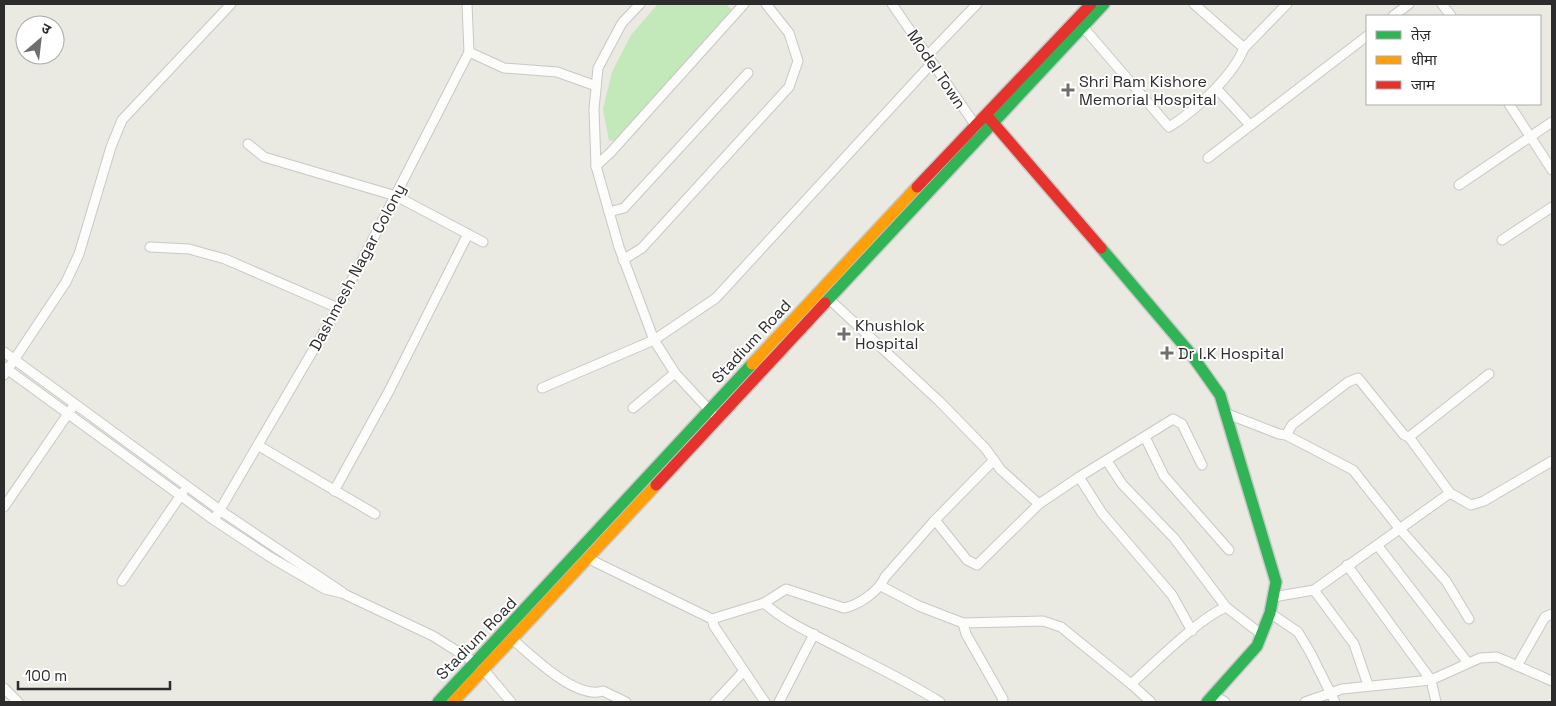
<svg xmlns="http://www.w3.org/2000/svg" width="1556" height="706" font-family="'Space Grotesk','Noto Sans Devanagari',sans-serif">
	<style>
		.green { fill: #c3e8b9 }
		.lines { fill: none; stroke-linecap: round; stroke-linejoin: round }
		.street-casing { stroke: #c8c8c7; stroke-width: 11 }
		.fast-casing { stroke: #c8c8c7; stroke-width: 14 }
		.slow-casing { stroke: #c8c8c7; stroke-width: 14 }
		.jam-casing { stroke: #c8c8c7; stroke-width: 14 }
		.street { stroke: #fcfcfb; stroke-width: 9 }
		.fast { stroke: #30b455; stroke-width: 11 }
		.slow { stroke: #ff9f0a; stroke-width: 11 }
		.jam { stroke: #e5322d; stroke-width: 11 }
		.poi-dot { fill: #6e6e6c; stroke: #fff; stroke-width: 2 }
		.labels { text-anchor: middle; stroke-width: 4; stroke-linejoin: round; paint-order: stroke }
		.street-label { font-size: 16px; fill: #2c2c2c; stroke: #fff }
		.poi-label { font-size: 16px; fill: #2c2c2c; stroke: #fff; text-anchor: start }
	</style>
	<rect width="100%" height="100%" fill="#eae9e2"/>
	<polygon class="green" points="658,4 726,4 732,10 616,140 609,141 603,109 612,72 631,35"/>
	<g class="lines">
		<defs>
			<g id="street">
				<polyline points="640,4 622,23 598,68 594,109 596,166 619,247 654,340 675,373 712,413"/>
				<polyline points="892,4 978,129"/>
				<polyline points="1194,4 1244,48"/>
				<polyline points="1442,4 1451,16"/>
				<polyline points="1393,16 1409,4"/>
				<path d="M 1083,27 L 1169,127 C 1195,111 1233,76 1244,48 L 1287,4"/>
				<polyline points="469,52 504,68 557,72 596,86"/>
				<polyline points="927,56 977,4"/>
				<polyline points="1216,88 1250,125"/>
				<polyline points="1509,104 1552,170"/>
				<polyline points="248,144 264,157 396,196 483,242"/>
				<polyline points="1208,158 1367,36"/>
				<polyline points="596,166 611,152 744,4"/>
				<polyline points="1459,185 1552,122"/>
				<polyline points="609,212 624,208 748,73"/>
				<polyline points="1502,240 1552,207"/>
				<polyline points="150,247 189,249 225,259 338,308"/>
				<polyline points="623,260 642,248 789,87 798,61 789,33 766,4"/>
				<polyline points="829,299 939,401 985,448 1001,470 1039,504"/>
				<polyline points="4,352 221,511 342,592"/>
				<polyline points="4,367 214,520 270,557 325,589 342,593 433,636 476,663"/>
				<polyline points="4,375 66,282 79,254 111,147 122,120 231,4"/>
				<polyline points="542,388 654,340 716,298 932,63"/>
				<polyline points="633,408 675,373"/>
				<polyline points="1225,413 1279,434 1286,435 1353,470 1399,528 1446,581 1469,619"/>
				<polyline points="1286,435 1292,425 1348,382 1358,378 1404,435 1409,437 1450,493 1471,505 1484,501 1552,461"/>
				<polyline points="1145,437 1164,476 1229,550"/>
				<polyline points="1409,437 1489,374"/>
				<polyline points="259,446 375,514"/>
				<polyline points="1107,461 1122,484 1174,538 1226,607 1261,634"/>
				<polyline points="1079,477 1102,513 1172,595 1192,631"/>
				<polyline points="334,491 389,391 468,234"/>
				<polyline points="4,507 72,408"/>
				<polyline points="214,520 336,311 469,52 467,4"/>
				<polyline points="935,520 967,560 977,565 1039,504 1079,477 1173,419 1182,424 1202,465"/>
				<polyline points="1378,546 1468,663"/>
				<path d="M 587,558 L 712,619 L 764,603 L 786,589 L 844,608 C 859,605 879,591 885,577 L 935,520 L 994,460"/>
				<polyline points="1347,565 1431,680 1436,702"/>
				<polyline points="122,581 183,492"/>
				<polyline points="881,586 919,606 963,623 1043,621 1061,627 1131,684"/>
				<polyline points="1314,590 1354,644 1368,685"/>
				<polyline points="1273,597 1314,590 1450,493"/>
				<path d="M 764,603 C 783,620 808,632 830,643 C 867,662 905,680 940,702"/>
				<polyline points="1270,613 1298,632 1310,652 1335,702"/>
				<polyline points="712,619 714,626 765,702"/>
				<polyline points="963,623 966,634 1003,699 1002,702"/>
				<path d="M 512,639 C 532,656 576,700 603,691 L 626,702"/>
				<polyline points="1517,666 1545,617 1552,614"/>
				<polyline points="484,670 511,702"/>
				<polyline points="4,688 18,702"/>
				<polyline points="1214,695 1225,702"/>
				<polyline points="715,702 744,671"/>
				<polyline points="779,702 814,634"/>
				<path d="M 1151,702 L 1131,684 C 1156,662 1198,619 1226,607"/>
				<polyline points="1305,702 1342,689 1431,680 1480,658 1497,657 1552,681"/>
			</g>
			<g id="fast">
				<polyline points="1101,248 1191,354 1220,395 1276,582 1270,613 1257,646 1207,702"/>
				<polyline points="825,303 1104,4"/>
				<polyline points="438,702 752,364"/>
			</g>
			<g id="slow">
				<polyline points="752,364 917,187"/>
				<polyline points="453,702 656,485"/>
			</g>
			<g id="jam">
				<polyline points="988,117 1101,248"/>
				<polyline points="917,187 1091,4"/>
				<polyline points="656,485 825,303"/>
			</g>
		</defs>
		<use href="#street" class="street-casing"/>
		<use href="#fast" class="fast-casing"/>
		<use href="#slow" class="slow-casing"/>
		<use href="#jam" class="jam-casing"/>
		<use href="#street" class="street"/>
		<use href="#fast" class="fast"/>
		<use href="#slow" class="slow"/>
		<use href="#jam" class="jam"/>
	</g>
	<g class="poi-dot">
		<path d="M1065.5 82.5h5v5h5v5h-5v5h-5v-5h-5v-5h5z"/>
		<path d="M841.5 326.5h5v5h5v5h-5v5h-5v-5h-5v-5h5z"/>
		<path d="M1164.5 345.5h5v5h5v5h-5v5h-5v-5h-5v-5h5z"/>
	</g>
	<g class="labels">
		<g class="street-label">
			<text transform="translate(937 69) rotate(56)" y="6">Model Town</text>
			<text transform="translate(357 267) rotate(-62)" y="6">Dashmesh Nagar Colony</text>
			<text transform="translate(751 341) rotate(-47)" y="6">Stadium Road</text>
			<text transform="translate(476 638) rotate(-46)" y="6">Stadium Road</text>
		</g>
		<g class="poi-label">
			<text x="1079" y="87">Shri Ram Kishore<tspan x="1079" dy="18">Memorial Hospital</tspan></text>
			<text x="855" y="331">Khushlok<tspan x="855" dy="18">Hospital</tspan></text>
			<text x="1178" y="359">Dr I.K Hospital</text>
		</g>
	</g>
	<rect width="1556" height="706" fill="none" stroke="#2c2c2c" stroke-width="10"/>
	<rect x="1366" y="15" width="175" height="90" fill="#ffffff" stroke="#ababab"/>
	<rect x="1376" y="31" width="25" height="8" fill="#30b455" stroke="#ababab"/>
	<text x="1411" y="40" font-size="15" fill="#2c2c2c">तेज़</text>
	<rect x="1376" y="56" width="25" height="8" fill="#ff9f0a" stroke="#ababab"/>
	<text x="1411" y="65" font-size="15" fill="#2c2c2c">धीमा</text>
	<rect x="1376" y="81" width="25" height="8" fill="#e5322d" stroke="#ababab"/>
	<text x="1411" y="90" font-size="15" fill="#2c2c2c">जाम</text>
	<g transform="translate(40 40) rotate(28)"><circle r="24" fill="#ffffff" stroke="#ababab"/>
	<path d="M0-4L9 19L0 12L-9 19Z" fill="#6e6e6c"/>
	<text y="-8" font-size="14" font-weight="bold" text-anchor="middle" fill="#2c2c2c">उ</text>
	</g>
	<path d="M18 681v8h152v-8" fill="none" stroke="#2c2c2c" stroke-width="2.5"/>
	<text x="25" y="681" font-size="15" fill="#2c2c2c" stroke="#ffffff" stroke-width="4" paint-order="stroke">100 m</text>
</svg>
